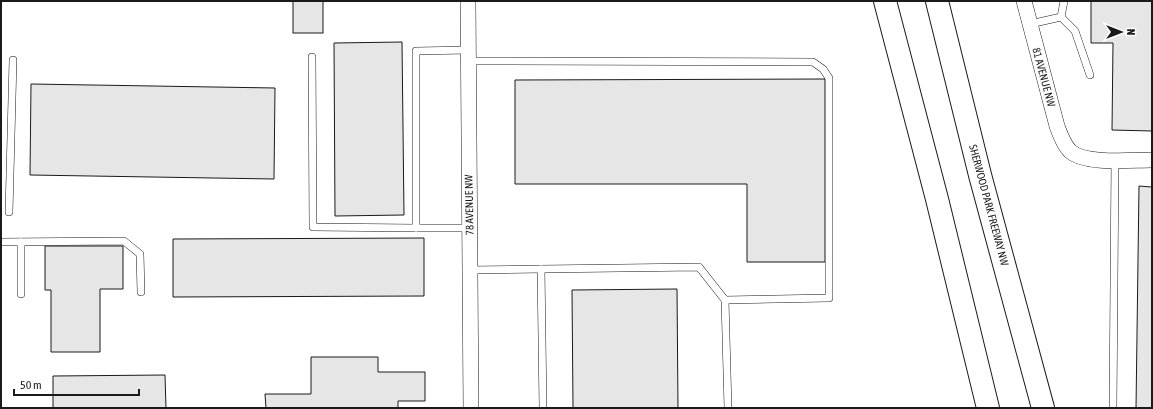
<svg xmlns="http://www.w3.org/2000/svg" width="1153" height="409" font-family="'Asap Condensed',sans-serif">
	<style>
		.building { fill: #e6e6e6; stroke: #1a1a1a }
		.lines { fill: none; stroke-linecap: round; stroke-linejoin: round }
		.service-casing { stroke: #1a1a1a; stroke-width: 8 }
		.minor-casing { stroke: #1a1a1a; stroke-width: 16 }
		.motorway-casing { stroke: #1a1a1a; stroke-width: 24 }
		.service { stroke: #fff; stroke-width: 7 }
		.minor { stroke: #fff; stroke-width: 15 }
		.motorway { stroke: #fff; stroke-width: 22 }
		.labels { text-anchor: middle; stroke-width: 3; stroke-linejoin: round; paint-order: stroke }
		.street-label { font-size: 11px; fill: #1a1a1a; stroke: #fff }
	</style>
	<rect width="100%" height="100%" fill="#fff"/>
	<g class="building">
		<rect x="293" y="1" width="30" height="32"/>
		<polygon points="1091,1 1152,1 1152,131 1112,130 1113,43 1091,43"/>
		<polygon points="402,42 404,215 335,216 334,43"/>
		<polygon points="825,79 825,262 747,262 747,184 515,184 515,80"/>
		<polygon points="31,84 275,88 274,179 30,175"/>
		<polygon points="1139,186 1152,187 1152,408 1136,408"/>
		<polygon points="424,238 424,296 173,297 173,239"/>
		<polygon points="45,246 123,246 123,289 100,289 100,352 51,352 51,290 45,290"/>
		<polygon points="677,289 678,408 573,408 572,290"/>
		<polygon points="311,357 378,357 378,372 425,372 425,401 398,401 398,408 266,408 265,394 311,394"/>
		<polygon points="165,375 166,408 53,408 53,376"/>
	</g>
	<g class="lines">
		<defs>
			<g id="service">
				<polyline points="1061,17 1075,31 1090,75"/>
				<polyline points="1030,24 1061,17 1064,1"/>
				<polyline points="468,50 416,51 416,228 470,228"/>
				<polyline points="312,57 313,227 416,228"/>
				<polyline points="468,61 813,62 823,69 829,78 829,298 725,300 728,408"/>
				<polyline points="9,212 13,60"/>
				<polyline points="1,242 124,241 140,254 141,292"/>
				<polyline points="470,270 541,269"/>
				<polyline points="21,294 21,242"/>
				<polyline points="543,408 541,269 699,267 725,300"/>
				<polyline points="1113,408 1115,160"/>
			</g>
			<g id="minor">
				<polyline points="468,1 471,408"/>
				<path d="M 1024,1 L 1057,126 C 1060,134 1063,144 1070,151 C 1085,165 1132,160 1152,160"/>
			</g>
			<g id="motorway">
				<polyline points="885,1 937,199 988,408"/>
				<polyline points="937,1 980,175 1043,408"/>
			</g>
		</defs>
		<use href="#service" class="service-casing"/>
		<use href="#minor" class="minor-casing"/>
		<use href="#motorway" class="motorway-casing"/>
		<use href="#service" class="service"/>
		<use href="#minor" class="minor"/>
		<use href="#motorway" class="motorway"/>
	</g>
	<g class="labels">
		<g class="street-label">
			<text transform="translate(1044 77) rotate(75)" y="4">81 AVENUE NW</text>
			<text transform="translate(469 205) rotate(-91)" y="4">78 AVENUE NW</text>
			<text transform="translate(989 205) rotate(75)" y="4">SHERWOOD PARK FREEWAY NW</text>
		</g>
	</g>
	<rect width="1153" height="409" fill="none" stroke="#1a1a1a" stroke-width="4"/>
	<g transform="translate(1121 32) rotate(90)" stroke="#ffffff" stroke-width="3" paint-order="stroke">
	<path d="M0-3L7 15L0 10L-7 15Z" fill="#1a1a1a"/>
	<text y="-6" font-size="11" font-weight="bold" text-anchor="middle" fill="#1a1a1a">N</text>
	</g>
	<path d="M14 389v6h125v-6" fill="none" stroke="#1a1a1a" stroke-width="2"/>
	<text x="20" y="389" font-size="12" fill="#1a1a1a" stroke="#ffffff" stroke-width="3" paint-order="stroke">50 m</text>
</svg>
